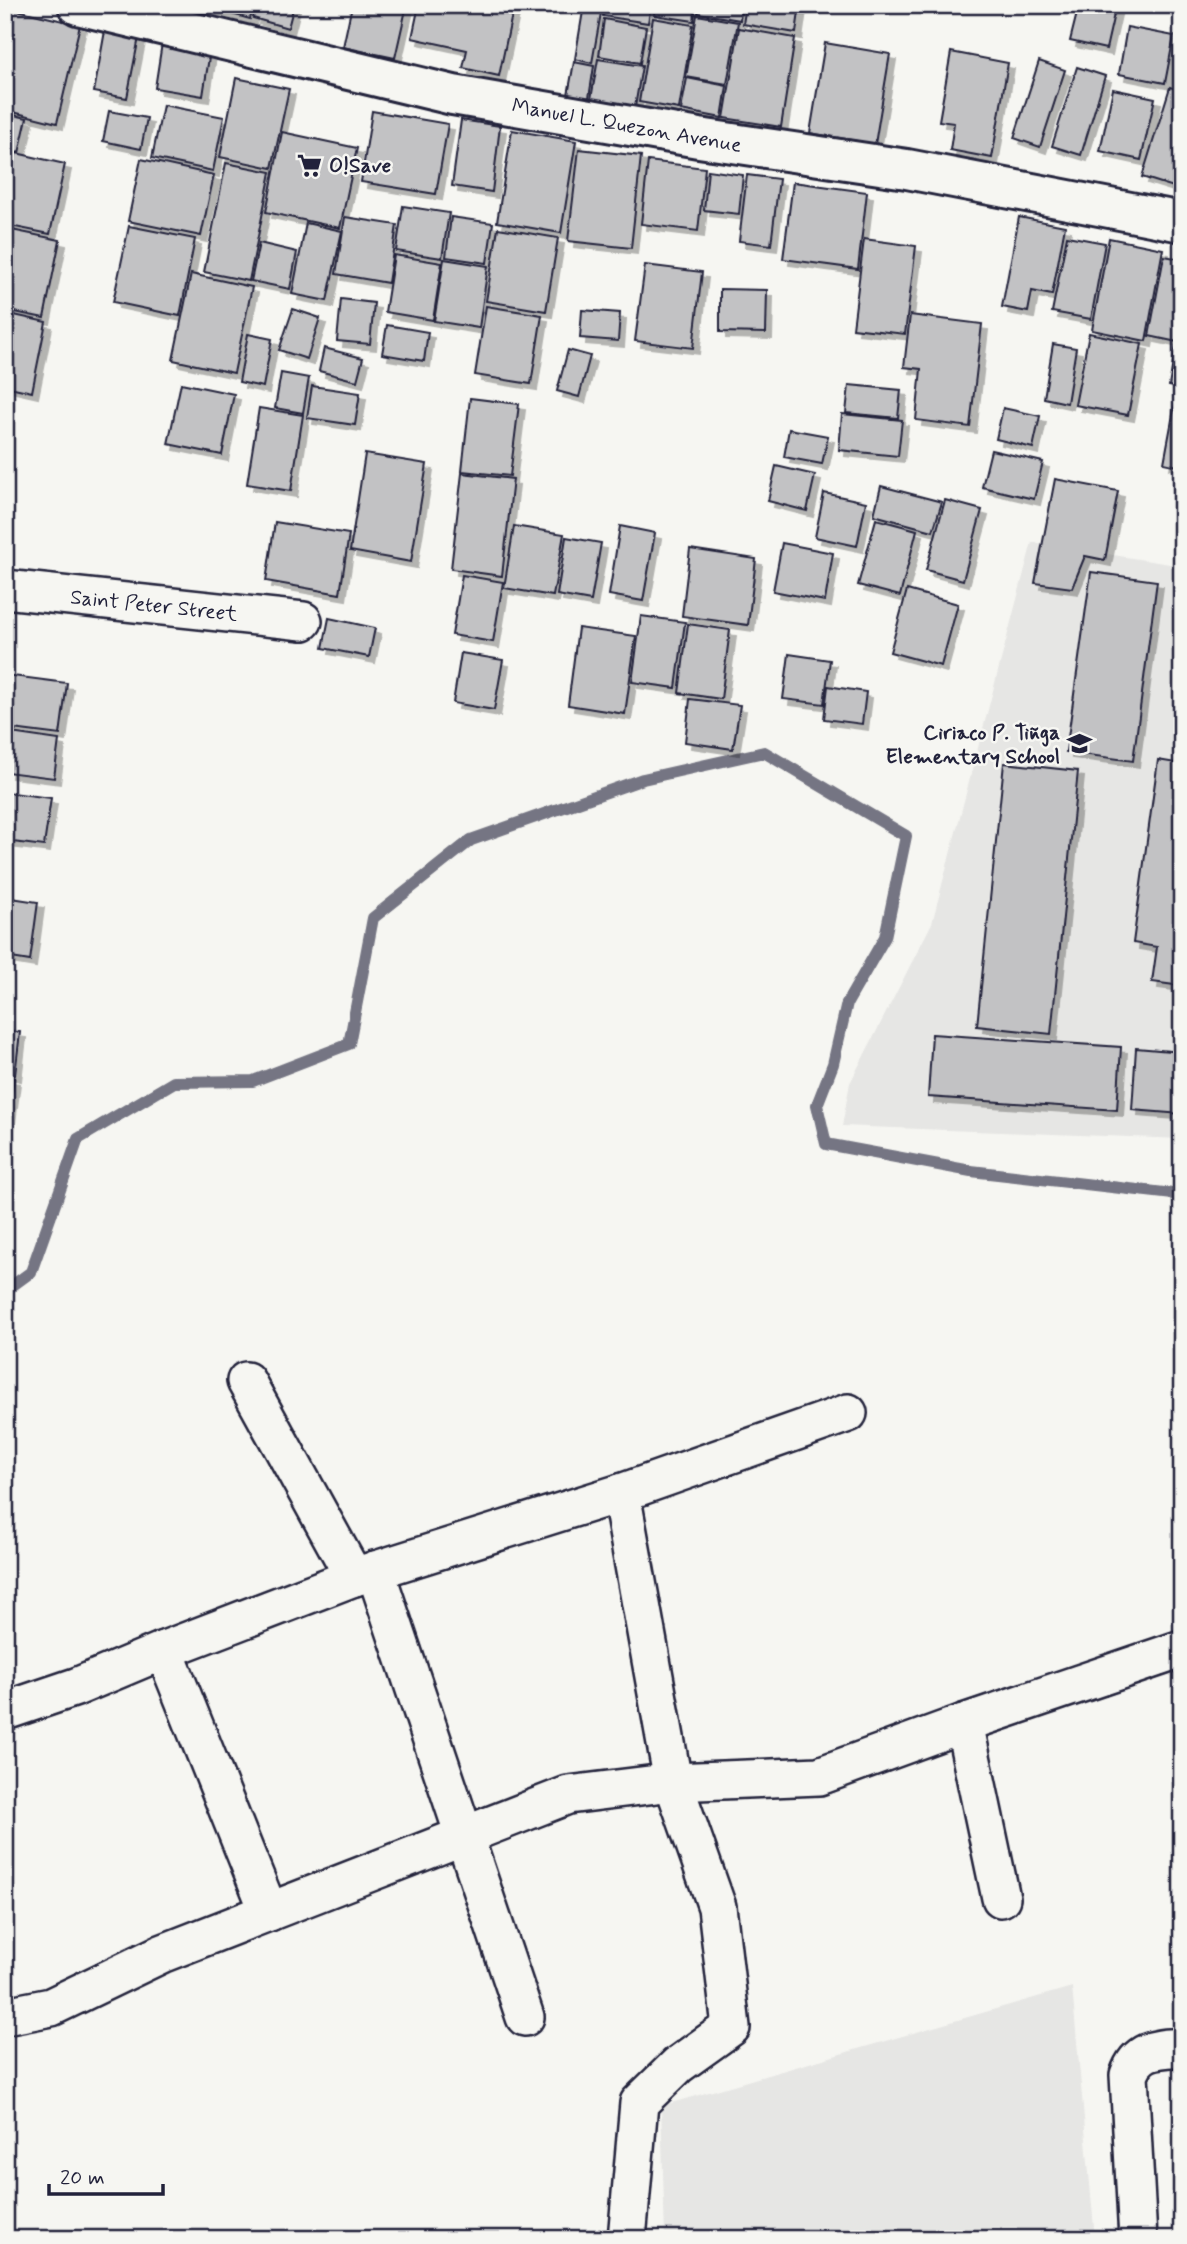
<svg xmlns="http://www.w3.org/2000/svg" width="1187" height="2244" font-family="Mynerve,sans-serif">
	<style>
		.built { fill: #e6e6e4 }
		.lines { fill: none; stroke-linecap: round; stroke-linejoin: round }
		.stream { stroke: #757583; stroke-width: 12 }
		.building { fill: #c2c2c4; stroke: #22223b; stroke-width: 2; filter: url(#shadow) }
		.minor-casing { stroke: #22223b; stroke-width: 42 }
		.major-casing { stroke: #22223b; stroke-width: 44 }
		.minor { stroke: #f6f6f2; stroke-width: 37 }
		.major { stroke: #f6f6f2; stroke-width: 38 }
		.labels { text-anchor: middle; stroke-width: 5; stroke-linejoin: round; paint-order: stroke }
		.street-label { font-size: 21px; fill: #22223b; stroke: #f6f6f2 }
		.poi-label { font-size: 21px; font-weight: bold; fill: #22223b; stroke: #f6f6f2; text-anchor: start }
	</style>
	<defs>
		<filter id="shadow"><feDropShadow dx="6" dy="6" stdDeviation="0" flood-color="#0004"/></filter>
	</defs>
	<rect width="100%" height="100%" fill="#f6f6f2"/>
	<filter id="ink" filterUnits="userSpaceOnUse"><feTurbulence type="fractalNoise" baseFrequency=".0143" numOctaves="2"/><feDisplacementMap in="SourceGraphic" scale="14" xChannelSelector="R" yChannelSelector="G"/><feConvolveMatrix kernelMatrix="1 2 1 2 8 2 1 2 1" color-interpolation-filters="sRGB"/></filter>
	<g filter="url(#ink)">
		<g class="built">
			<polygon points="1032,542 1182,566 1182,1139 842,1126 850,1083 932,923"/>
			<polygon points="1072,1987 1095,2239 665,2239 661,2106"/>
		</g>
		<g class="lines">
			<polyline class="stream" points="5,1291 31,1272 78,1139 174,1082 253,1081 349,1044 373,918 471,840 643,779 764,752 906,836 885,937 847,1003 833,1064 817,1105 826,1144 971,1171 1182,1195"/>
		</g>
		<g class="building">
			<polygon points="197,5 216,5 215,10"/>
			<polygon points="218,5 254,5 250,19 217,10"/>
			<polygon points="256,5 294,5 288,28 253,18"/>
			<polygon points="352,5 407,5 395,58 343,47"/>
			<polygon points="419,5 514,5 499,76 463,68 467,50 412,38"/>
			<polygon points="604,5 651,5 648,23 603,16"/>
			<polygon points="655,5 696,5 694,21 654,15"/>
			<polygon points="700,5 742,5 740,20 698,13"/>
			<polygon points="746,5 800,5 796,33 743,24"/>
			<polygon points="1079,5 1116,5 1106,49 1070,41"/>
			<polygon points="13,9 80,25 57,123 5,110 5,43"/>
			<polygon points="583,11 601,13 592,63 575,59"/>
			<polygon points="697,15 738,22 727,84 686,77"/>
			<polygon points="653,18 693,25 679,109 639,102"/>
			<polygon points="604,19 646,27 640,63 599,56"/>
			<polygon points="106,25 140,32 127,98 94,92"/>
			<polygon points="1127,27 1174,36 1165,83 1119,74"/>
			<polygon points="739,28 795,38 781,127 724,118"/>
			<polygon points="162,43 210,51 203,96 155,88"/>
			<polygon points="825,43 890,54 875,144 810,133"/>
			<polygon points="951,52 1008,63 992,158 950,150 954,123 939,121"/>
			<polygon points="598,59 642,66 635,107 591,99"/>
			<polygon points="1039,61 1065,70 1040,147 1014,138"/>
			<polygon points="574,62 594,66 589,98 568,95"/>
			<polygon points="1077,67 1105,76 1081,155 1052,146"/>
			<polygon points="236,78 289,89 272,168 220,157"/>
			<polygon points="687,78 727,86 722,118 681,110"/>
			<polygon points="1170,87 1182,91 1180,189 1142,177"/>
			<polygon points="1113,89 1155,98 1141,160 1100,151"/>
			<polygon points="163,105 224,117 213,171 152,158"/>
			<polygon points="109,111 147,118 141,149 103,141"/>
			<polygon points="372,111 448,124 436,194 361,182"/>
			<polygon points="5,113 27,118 19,153 5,150"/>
			<polygon points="461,120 500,126 492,192 452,186"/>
			<polygon points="512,130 576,141 561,233 497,222"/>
			<polygon points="282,132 357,148 340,228 266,212"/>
			<polygon points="579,149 641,156 631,248 568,241"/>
			<polygon points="16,153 65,164 50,234 5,225 5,202"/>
			<polygon points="141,159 214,175 201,236 128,221"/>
			<polygon points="648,161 705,168 698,231 641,224"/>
			<polygon points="226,163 271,172 249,281 204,272"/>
			<polygon points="708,170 743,175 739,214 704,210"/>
			<polygon points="747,175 779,179 771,245 739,241"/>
			<polygon points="793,182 867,192 858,269 783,259"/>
			<polygon points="403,206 449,213 442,258 396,251"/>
			<polygon points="345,217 397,225 388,283 336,274"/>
			<polygon points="451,217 493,223 487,263 446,257"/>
			<polygon points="1019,217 1065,226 1052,295 1032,291 1028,312 1002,307"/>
			<polygon points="306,223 342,231 327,301 292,294"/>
			<polygon points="129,226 195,239 180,316 113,302"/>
			<polygon points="498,228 558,238 546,311 486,301"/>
			<polygon points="7,229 60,240 44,318 5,310"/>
			<polygon points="1067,236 1105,243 1091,319 1052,312"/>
			<polygon points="1109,238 1163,249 1146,341 1092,330"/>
			<polygon points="864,239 916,246 905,334 853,328"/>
			<polygon points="259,243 297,252 290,289 251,281"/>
			<polygon points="394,255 442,263 433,320 385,312"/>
			<polygon points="1164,256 1182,259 1182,343 1149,336"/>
			<polygon points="444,259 488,266 479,328 434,321"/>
			<polygon points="645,265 702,272 693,348 635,341"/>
			<polygon points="191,274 252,287 234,373 173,360"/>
			<polygon points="720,289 767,290 766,333 720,332"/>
			<polygon points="341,299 374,303 370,344 337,341"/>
			<polygon points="486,306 542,315 531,384 475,375"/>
			<polygon points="293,309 320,318 307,359 279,350"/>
			<polygon points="582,310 620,313 618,341 580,338"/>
			<polygon points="5,313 46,322 32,392 5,386"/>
			<polygon points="910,315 982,324 970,427 916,420 921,369 904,367"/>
			<polygon points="387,325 428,332 424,361 382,354"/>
			<polygon points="1089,333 1142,344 1128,415 1075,405"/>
			<polygon points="248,334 272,339 263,387 239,382"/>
			<polygon points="1053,344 1076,348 1067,403 1044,398"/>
			<polygon points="1176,345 1182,346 1182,389 1169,386"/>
			<polygon points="324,348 363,358 357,381 319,371"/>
			<polygon points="568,350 590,356 579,397 557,391"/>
			<polygon points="281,373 309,378 303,413 275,408"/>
			<polygon points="181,383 234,394 222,455 168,444"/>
			<polygon points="849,385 901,390 898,418 846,413"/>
			<polygon points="312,386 360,393 355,425 307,418"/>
			<polygon points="1177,393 1182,394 1182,467 1164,463"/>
			<polygon points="470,398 519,404 510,476 462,471"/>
			<polygon points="259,408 303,415 291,491 247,484"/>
			<polygon points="1003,408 1040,416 1033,448 996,439"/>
			<polygon points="842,414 902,420 898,456 839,450"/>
			<polygon points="789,429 828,436 822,464 784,457"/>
			<polygon points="991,450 1043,462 1034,499 982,487"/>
			<polygon points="365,454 427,464 411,562 350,551"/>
			<polygon points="776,466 815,475 807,511 768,501"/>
			<polygon points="462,473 513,479 502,576 451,569"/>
			<polygon points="1055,479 1118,491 1105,560 1085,556 1072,588 1035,583"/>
			<polygon points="881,486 942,502 933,531 874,515"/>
			<polygon points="824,493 866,502 857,546 815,537"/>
			<polygon points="945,500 982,510 963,580 926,570"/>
			<polygon points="876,519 917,530 900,596 858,585"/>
			<polygon points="275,522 349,534 340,594 266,581"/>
			<polygon points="514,526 564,534 553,596 504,588"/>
			<polygon points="620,526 655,533 643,601 609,595"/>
			<polygon points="566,537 601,543 591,601 557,595"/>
			<polygon points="782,543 833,553 825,601 773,591"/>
			<polygon points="690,549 756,559 748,625 682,616"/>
			<polygon points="1091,572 1157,581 1133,761 1066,752"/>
			<polygon points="462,575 503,582 493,642 452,635"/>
			<polygon points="907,590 958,604 941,666 890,652"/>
			<polygon points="641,616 685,622 676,688 632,682"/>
			<polygon points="329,618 375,628 369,657 323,648"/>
			<polygon points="688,624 730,630 721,699 679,693"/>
			<polygon points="578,628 636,636 625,714 568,705"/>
			<polygon points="461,653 503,660 494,710 453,703"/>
			<polygon points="789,654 830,660 824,704 783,699"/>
			<polygon points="5,675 67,683 60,735 5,728"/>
			<polygon points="828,686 866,692 862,724 824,719"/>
			<polygon points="690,699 740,705 733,749 685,742"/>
			<polygon points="11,733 59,740 54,778 6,772"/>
			<polygon points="1158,760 1182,764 1182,986 1152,982 1157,947 1133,943"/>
			<polygon points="1004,763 1078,771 1051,1034 977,1026"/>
			<polygon points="5,792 51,798 44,846 5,841"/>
			<polygon points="5,897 38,902 30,961 5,957"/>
			<polygon points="5,1030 20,1032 15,1075 5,1073"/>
			<polygon points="932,1034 1121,1047 1117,1110 928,1097"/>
			<polygon points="1136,1048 1182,1052 1182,1114 1132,1110"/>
			<polygon points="5,1077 14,1078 7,1133 5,1133"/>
		</g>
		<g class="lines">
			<defs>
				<g id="minor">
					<polyline points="5,589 303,621"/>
					<polyline points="246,1381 354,1577"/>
					<polyline points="621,1493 673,1782 717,1907 731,2027 678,2065 639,2103 627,2239"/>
					<polyline points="375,1570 525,2017"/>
					<polyline points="164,1650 269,1912"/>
					<polyline points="5,1711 76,1687 164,1650 354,1577 621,1493 848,1413"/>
					<polyline points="964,1723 1001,1898"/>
					<polyline points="5,2016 51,2007 161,1954 568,1795 673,1782 819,1776 964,1723 1182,1649"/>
					<path d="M 1138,2239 L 1129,2075 C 1138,2048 1157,2049 1182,2047"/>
				</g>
				<polyline id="major" points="78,5 453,95 699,138 907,169 1182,222"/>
			</defs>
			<use href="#minor" class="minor-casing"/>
			<use href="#major" class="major-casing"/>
			<use href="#minor" class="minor"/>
			<use href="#major" class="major"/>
		</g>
	</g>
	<defs>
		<symbol id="supermarket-bare" viewBox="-9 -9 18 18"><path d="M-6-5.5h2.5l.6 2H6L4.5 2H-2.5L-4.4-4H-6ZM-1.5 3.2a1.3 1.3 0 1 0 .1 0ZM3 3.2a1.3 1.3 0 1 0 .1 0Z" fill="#22223b" stroke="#f6f6f2" stroke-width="2.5" paint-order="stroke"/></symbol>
		<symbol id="school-bare" viewBox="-9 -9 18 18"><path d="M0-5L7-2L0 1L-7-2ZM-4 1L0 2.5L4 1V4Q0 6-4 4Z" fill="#22223b" stroke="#f6f6f2" stroke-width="2.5" paint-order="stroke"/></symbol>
	</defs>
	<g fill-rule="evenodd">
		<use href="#supermarket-bare" x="292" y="148" width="35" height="35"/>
		<use href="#school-bare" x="1062" y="726" width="35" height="35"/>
	</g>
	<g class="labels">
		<g class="street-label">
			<text transform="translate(627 125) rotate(10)" y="7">Manuel L. Quezon Avenue</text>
			<text transform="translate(154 605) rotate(6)" y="7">Saint Peter Street</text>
		</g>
		<g class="poi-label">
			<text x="329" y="172">O!Save</text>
			<text x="1060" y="739" text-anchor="end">Ciriaco P. Tiñga<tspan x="1060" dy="24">Elementary School</tspan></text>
		</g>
	</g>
	<rect width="1187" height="2244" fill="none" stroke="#f6f6f2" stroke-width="28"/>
	<rect x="14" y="14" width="1159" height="2216" fill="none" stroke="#22223b" stroke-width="2.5" filter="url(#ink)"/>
	<path d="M49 2184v10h114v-10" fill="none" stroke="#22223b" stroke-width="3.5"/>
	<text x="60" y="2184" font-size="21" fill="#22223b" stroke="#f6f6f2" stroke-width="5" paint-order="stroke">20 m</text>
</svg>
